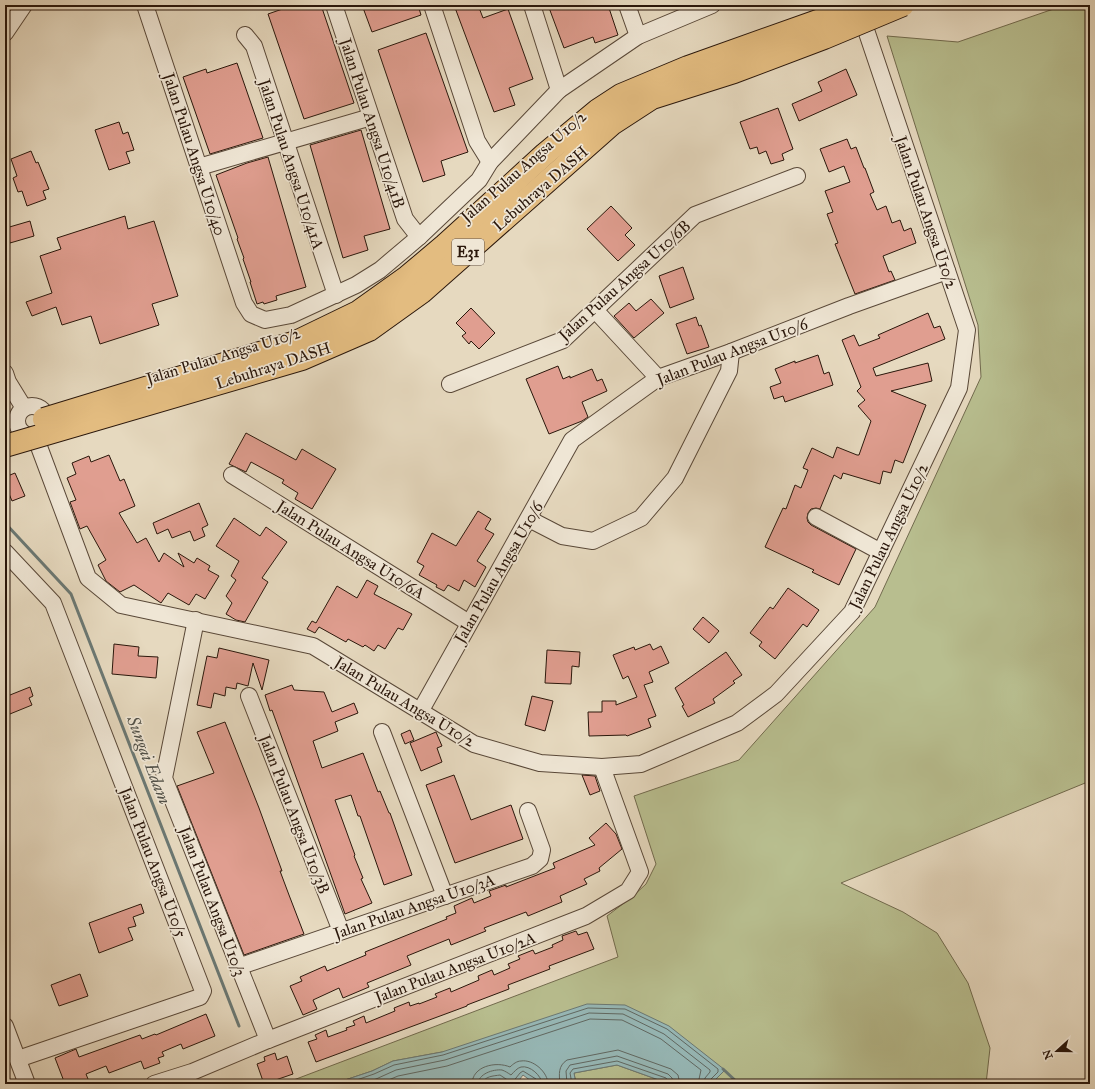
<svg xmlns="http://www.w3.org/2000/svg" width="1095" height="1089" font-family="'IM FELL Great Primer',serif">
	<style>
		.green { fill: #b8be8f; stroke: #716a4d }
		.water { fill: #97b9b8; stroke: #6b7873 }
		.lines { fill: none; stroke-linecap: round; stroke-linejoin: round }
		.shore { stroke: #606862; stroke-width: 1 }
		.stream { stroke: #6b7873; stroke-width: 3 }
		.building { fill: #e09e90; stroke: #2a170b }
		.minor-casing { stroke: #594838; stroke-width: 18 }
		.minor { stroke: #efe6d5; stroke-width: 16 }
		.highway-bridge-casing { stroke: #2a170b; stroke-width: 24; stroke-linecap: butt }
		.highway-bridge { stroke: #e3bc80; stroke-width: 22 }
		.labels { text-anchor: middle; stroke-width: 3.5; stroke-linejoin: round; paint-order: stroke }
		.shield { fill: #efe6d5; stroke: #655548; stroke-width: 1 }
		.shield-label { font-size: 15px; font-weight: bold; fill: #2a170b }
		.street-label { font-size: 16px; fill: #2a170b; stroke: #efe6d5 }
		.water-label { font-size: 17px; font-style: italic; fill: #505048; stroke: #efe6d5 }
	</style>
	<rect width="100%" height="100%" fill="#e6d9bf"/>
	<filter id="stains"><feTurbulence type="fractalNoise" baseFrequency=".005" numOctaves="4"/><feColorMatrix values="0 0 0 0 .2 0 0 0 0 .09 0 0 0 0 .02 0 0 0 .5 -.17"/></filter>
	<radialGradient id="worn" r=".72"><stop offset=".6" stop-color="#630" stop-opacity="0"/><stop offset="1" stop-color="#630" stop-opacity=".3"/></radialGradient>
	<g class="green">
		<polygon points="1065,5 1090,5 1090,781 841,883 903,912 937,933 968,983 990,1048 986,1084 711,1084 725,1070 442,1052 393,1061 372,1071 333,1084 283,1084 618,957 607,916 632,897 646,884 656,864 634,796 739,760 875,607 981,377 978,325 887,36 958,42"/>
		<polygon points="617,1065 670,1084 576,1084 574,1073"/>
	</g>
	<polygon class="water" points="587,1004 625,1005 669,1026 725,1070 711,1084 670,1084 617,1065 574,1073 576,1084 535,1084 523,1075 516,1084 507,1084 500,1079 479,1084 333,1084 372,1071 393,1061 442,1052"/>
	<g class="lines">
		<g class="shore">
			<polyline points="345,1084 374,1074 394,1065 443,1055 588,1008 625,1009 667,1029 718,1069 718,1072 710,1080 709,1084"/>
			<polyline points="360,1084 376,1079 396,1070 445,1060 589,1013 623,1014 664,1034 710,1070 710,1072 705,1078 704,1084"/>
			<polyline points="379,1084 398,1076 447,1066 590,1019 622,1020 661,1039 701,1070 698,1084"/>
			<path d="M 472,1084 C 472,1066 496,1061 510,1067 C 513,1064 517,1061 521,1061 C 533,1059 548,1072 548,1084"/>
			<path d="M 478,1084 C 478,1074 493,1069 502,1070 C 505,1071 508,1073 511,1075 C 514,1072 517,1068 521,1067 C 530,1065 542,1076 542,1084"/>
			<path d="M 483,1084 C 483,1076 494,1076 500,1075 L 512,1083 L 520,1073 L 523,1071 L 536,1079 L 537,1084"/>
			<path d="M 560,1084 C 559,1074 558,1066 567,1060 L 618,1050 L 671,1069 L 678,1075 L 680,1084"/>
			<polyline points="567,1084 566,1071 570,1065 617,1056 668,1074 672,1078 674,1084"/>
			<polyline points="572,1084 570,1073 573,1069 617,1061 666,1078 668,1081 669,1084"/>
		</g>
		<g class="stream">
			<polyline points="5,523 71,594 239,1026"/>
			<polyline points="723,1069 739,1084"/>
		</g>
	</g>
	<g class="building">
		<polygon points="294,5 321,5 354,103 304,119 268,14"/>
		<polygon points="362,5 418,5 421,15 372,32"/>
		<polygon points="454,5 478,5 483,18 508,9 533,79 509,88 515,105 494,112"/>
		<polygon points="548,5 608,5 618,35 595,43 593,37 564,48"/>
		<polygon points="426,33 468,152 441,161 445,175 423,182 378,50"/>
		<polygon points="237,63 263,138 210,154 183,77 206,69 207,73"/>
		<polygon points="846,69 857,95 799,121 792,104 822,91 818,82"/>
		<polygon points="778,108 793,149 782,154 784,160 771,164 766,151 759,154 757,147 750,149 740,122"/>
		<polygon points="119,122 123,134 128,132 134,150 126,152 130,163 109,170 95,130"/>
		<polygon points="361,130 390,229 364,236 368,250 343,258 310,145"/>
		<polygon points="847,139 851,149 856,147 864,168 865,168 874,192 870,194 877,210 886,206 892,223 900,220 904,231 911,228 916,243 883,256 889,272 891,271 895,280 855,294 835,244 838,243 827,214 833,212 825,191 850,182 844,166 829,172 820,149"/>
		<polygon points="31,151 36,163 38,162 49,189 43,191 46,199 27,206 22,191 18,192 13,178 17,176 11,159"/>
		<polygon points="268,157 306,287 276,296 277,300 264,304 263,302 257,304 250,282 251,282 243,259 244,258 237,239 238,238 216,175 247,163"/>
		<polygon points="611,206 632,228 625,235 635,245 618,261 587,229"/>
		<polygon points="125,216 128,229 154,221 178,296 152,304 159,325 100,344 91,316 62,325 56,307 32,316 26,302 52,293 40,256 61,249 57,238"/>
		<polygon points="30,221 34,236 10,243 6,228"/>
		<polygon points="683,267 694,299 670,308 659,276"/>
		<polygon points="651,299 664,313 634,338 614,316 629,303 636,311"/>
		<polygon points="471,308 495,333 479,349 471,341 469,344 462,336 466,333 456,323"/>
		<polygon points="928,313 934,328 940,326 945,339 873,368 876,376 928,363 932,381 891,391 926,405 903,463 895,460 891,473 883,471 880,484 843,473 841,479 834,475 820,509 816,508 811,509 808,513 807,518 808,522 811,525 856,549 839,585 812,572 814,570 765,547 783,508 786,509 795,485 801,488 808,470 803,468 812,448 833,458 837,447 857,455 859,455 871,421 858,406 865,400 857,391 861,387 842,340 854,335 859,346 880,338 878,335"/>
		<polygon points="696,317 699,326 701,325 709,347 687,354 676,324"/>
		<polygon points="818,355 824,374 829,372 833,385 785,402 783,396 774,399 770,387 781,383 775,369 795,361 795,363"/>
		<polygon points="558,366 563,379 570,376 570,378 592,369 597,381 602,379 607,391 582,402 588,417 582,421 549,434 526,379"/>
		<polygon points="246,433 296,460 302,449 336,469 312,509 295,499 298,493 282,483 284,480 251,462 246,472 229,464"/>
		<polygon points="109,455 120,481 124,479 135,506 119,513 137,543 146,538 159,562 164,553 184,567 178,553 194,563 197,558 210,566 208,570 219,576 205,599 196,594 189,605 168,593 161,603 134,585 120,592 106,581 98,565 106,560 87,526 80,529 70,502 76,500 67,478 76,474 72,463 89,456 91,462"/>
		<polygon points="15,473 25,496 12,501 5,484 5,477"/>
		<polygon points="199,503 208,525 202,528 205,536 194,541 190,531 172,538 168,529 157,534 153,523"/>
		<polygon points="478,511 491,519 485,529 494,534 477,561 486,567 475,587 464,580 459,591 448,585 444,591 436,587 437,585 419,575 424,566 417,562 432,533 456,546"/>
		<polygon points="234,518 260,536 266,527 287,542 262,578 268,582 245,622 236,620 226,614 232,603 226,596 236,580 231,576 239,561 216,546"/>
		<polygon points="367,580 378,586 374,594 412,614 403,630 398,628 385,649 378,645 374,651 365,645 363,647 348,639 346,642 319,627 315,633 307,629 312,621 316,623 337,586 357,598"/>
		<polygon points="788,588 819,610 807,627 803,624 775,659 759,646 762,642 750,633 770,607 773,609"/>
		<polygon points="703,617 719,631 709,643 693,629"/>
		<polygon points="114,644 139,647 138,656 158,657 156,678 112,674"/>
		<polygon points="650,644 653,650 661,646 669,663 649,672 653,682 644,685 656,716 648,719 651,727 627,736 626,735 589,736 588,712 602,712 602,701 616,701 616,705 637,697 628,676 623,679 613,655 634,647 635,650"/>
		<polygon points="219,648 269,660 262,690 253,663 248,686 237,683 236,689 226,687 225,696 214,693 211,708 197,705 207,656 217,658"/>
		<polygon points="547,650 580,652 579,667 572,666 571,684 545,683"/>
		<polygon points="726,652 742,675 733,681 735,683 713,699 715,703 688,717 682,706 684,705 675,688"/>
		<polygon points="292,685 294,690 324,692 332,712 354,703 358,713 335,722 338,731 313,741 322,768 363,753 378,792 380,791 389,813 390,813 412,875 384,885 360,816 358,816 351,795 335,800 355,855 354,856 363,878 361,879 372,903 345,914 272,710 270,711 265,695"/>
		<polygon points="30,687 33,696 29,698 32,705 5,716 5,697"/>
		<polygon points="532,696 553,701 545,731 525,725"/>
		<polygon points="225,722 259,808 282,871 280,871 289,895 304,934 244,955 177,786 214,773 197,732"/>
		<polygon points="410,730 414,740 405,744 401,734"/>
		<polygon points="436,732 442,746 437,748 442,762 421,771 410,743"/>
		<polygon points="454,775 471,820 511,805 523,839 455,863 426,785"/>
		<polygon points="582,775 595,776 600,791 590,795"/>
		<polygon points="606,823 616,834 622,849 599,868 600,871 584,879 587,884 560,896 562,902 528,916 526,912 484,928 486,931 451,945 449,939 407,956 411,965 367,983 369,987 343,998 339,988 313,1000 317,1009 303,1015 290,986 302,981 300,977 325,966 327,971 366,955 365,952 447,919 446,917 456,913 454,906 472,898 474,903 491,896 489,891 506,885 506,887 555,868 553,863 595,845 589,838"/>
		<polygon points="141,904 144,913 133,917 136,926 128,928 133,940 99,953 89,923"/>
		<polygon points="576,931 578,935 587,932 594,949 549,966 550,969 508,985 509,989 467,1005 467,1006 316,1062 308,1042 317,1039 315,1035 326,1030 328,1037 347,1030 346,1028 355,1025 353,1021 364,1016 366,1023 395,1011 394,1008 409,1002 410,1006 419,1003 419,1004 437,997 435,994 450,988 451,992 479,980 478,976 492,970 494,975 510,968 508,964 520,959 518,956 533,950 535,954 553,947 552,945 563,940 562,936"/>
		<polygon points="80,974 88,996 59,1006 51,985"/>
		<polygon points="206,1014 215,1036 183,1049 181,1044 162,1052 164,1056 158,1058 160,1063 144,1069 141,1061 109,1073 106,1066 86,1074 90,1084 65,1084 55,1058 76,1049 79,1057 140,1035 142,1039 155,1034 156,1035"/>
		<polygon points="275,1053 277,1060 287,1056 293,1074 264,1084 257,1064 265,1061 264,1057"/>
	</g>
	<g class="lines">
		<defs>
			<g id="minor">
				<polyline points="145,5 244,303 251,314 265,320 291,315 356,285 380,270 419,237 479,180 490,162 559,90 638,36 712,5"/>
				<polyline points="334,5 405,219 419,237"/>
				<polyline points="432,5 477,141 490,162"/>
				<polyline points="532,5 559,90"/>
				<polyline points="627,5 638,36"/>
				<polyline points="5,33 24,5"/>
				<polyline points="245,35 254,46 336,295"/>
				<polyline points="199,167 371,117"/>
				<polyline points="595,310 658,378"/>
				<polyline points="5,373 8,382 24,408"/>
				<polyline points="450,384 563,340 695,215 797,176"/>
				<circle cx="32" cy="421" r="15"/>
				<polyline points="35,436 88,578 121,605 313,646 474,744 540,763 602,767 641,764 737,723 776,694 852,612 959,388 967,330 864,24"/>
				<polyline points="232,475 469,623"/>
				<polyline points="816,517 881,552"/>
				<polyline points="529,519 562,536 593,541 641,518 675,478 729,371 731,352"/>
				<polyline points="5,552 53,603 203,991 200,997 197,998 18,1059"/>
				<polyline points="196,620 164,778 268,1040"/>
				<polyline points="249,696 341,931"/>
				<polyline points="421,710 572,440 658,378 731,352 849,306 947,271"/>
				<polyline points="382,732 445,896"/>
				<polyline points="238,967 532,866 540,859 542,850 528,811"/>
				<polyline points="5,1026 27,1084"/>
				<polyline points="154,1084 192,1072 268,1040 586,916 628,891 640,872 602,767"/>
			</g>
		</defs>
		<use href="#minor" class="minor-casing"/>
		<use href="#minor" class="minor"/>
		<defs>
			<g id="highway-bridge">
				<polyline points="44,419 296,342 358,312 407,277 445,245 545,154 598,110 621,95 688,67 823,19 857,5"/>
				<polyline points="5,446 302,359 369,330 422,292 612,124 652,98 734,72 824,38 903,5"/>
			</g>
		</defs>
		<use href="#highway-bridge" class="highway-bridge-casing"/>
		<use href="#highway-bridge" class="highway-bridge"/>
	</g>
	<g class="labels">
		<rect class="shield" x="452" y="239" width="32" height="26" rx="3"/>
		<g class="shield-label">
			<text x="468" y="257">E31</text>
		</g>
		<g class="street-label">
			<text transform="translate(373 123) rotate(72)" y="6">Jalan Pulau Angsa U10/41B</text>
			<text transform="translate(195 154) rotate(72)" y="6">Jalan Pulau Angsa U10/40</text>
			<text transform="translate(292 164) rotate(72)" y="6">Jalan Pulau Angsa U10/41A</text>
			<text transform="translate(523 166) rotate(-41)" y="6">Jalan Pulau Angsa U10/2</text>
			<text transform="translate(540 188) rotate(-41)" y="6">Lebuhraya DASH</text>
			<text transform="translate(927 212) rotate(71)" y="6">Jalan Pulau Angsa U10/2</text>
			<text transform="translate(624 280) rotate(-42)" y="6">Jalan Pulau Angsa U10/6B</text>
			<text transform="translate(732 351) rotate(-21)" y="6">Jalan Pulau Angsa U10/6</text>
			<text transform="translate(223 355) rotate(-17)" y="6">Jalan Pulau Angsa U10/2</text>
			<text transform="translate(273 365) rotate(-18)" y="6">Lebuhraya DASH</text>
			<text transform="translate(888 536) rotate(-64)" y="6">Jalan Pulau Angsa U10/2</text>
			<text transform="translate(351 549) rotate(32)" y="6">Jalan Pulau Angsa U10/6A</text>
			<text transform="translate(498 572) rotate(-60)" y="6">Jalan Pulau Angsa U10/6</text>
			<text transform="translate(405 701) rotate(31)" y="6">Jalan Pulau Angsa U10/2</text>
			<text transform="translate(295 814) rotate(69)" y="6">Jalan Pulau Angsa U10/3B</text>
			<text transform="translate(154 862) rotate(69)" y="6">Jalan Pulau Angsa U10/5</text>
			<text transform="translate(213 901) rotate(69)" y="6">Jalan Pulau Angsa U10/3</text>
			<text transform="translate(414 906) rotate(-19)" y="6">Jalan Pulau Angsa U10/3A</text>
			<text transform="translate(455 967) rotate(-21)" y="6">Jalan Pulau Angsa U10/2A</text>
		</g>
		<g class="water-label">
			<text transform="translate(149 760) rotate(69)" y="6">Sungai Edam</text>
		</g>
	</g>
	<rect width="1095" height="1089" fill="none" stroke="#e6d9bf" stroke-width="20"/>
	<rect x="6" y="6" width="1083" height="1077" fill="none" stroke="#2a170b" stroke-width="2"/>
	<rect x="10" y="10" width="1075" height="1069" fill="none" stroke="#2a170b"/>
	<g transform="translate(1057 1051) rotate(249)" stroke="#efe6d5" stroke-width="3" paint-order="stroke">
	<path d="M0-3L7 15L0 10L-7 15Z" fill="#2a170b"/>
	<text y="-6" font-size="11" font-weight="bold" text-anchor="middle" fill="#2a170b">N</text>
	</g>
	<rect width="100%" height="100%" filter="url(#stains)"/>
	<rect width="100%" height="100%" fill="url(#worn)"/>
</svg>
